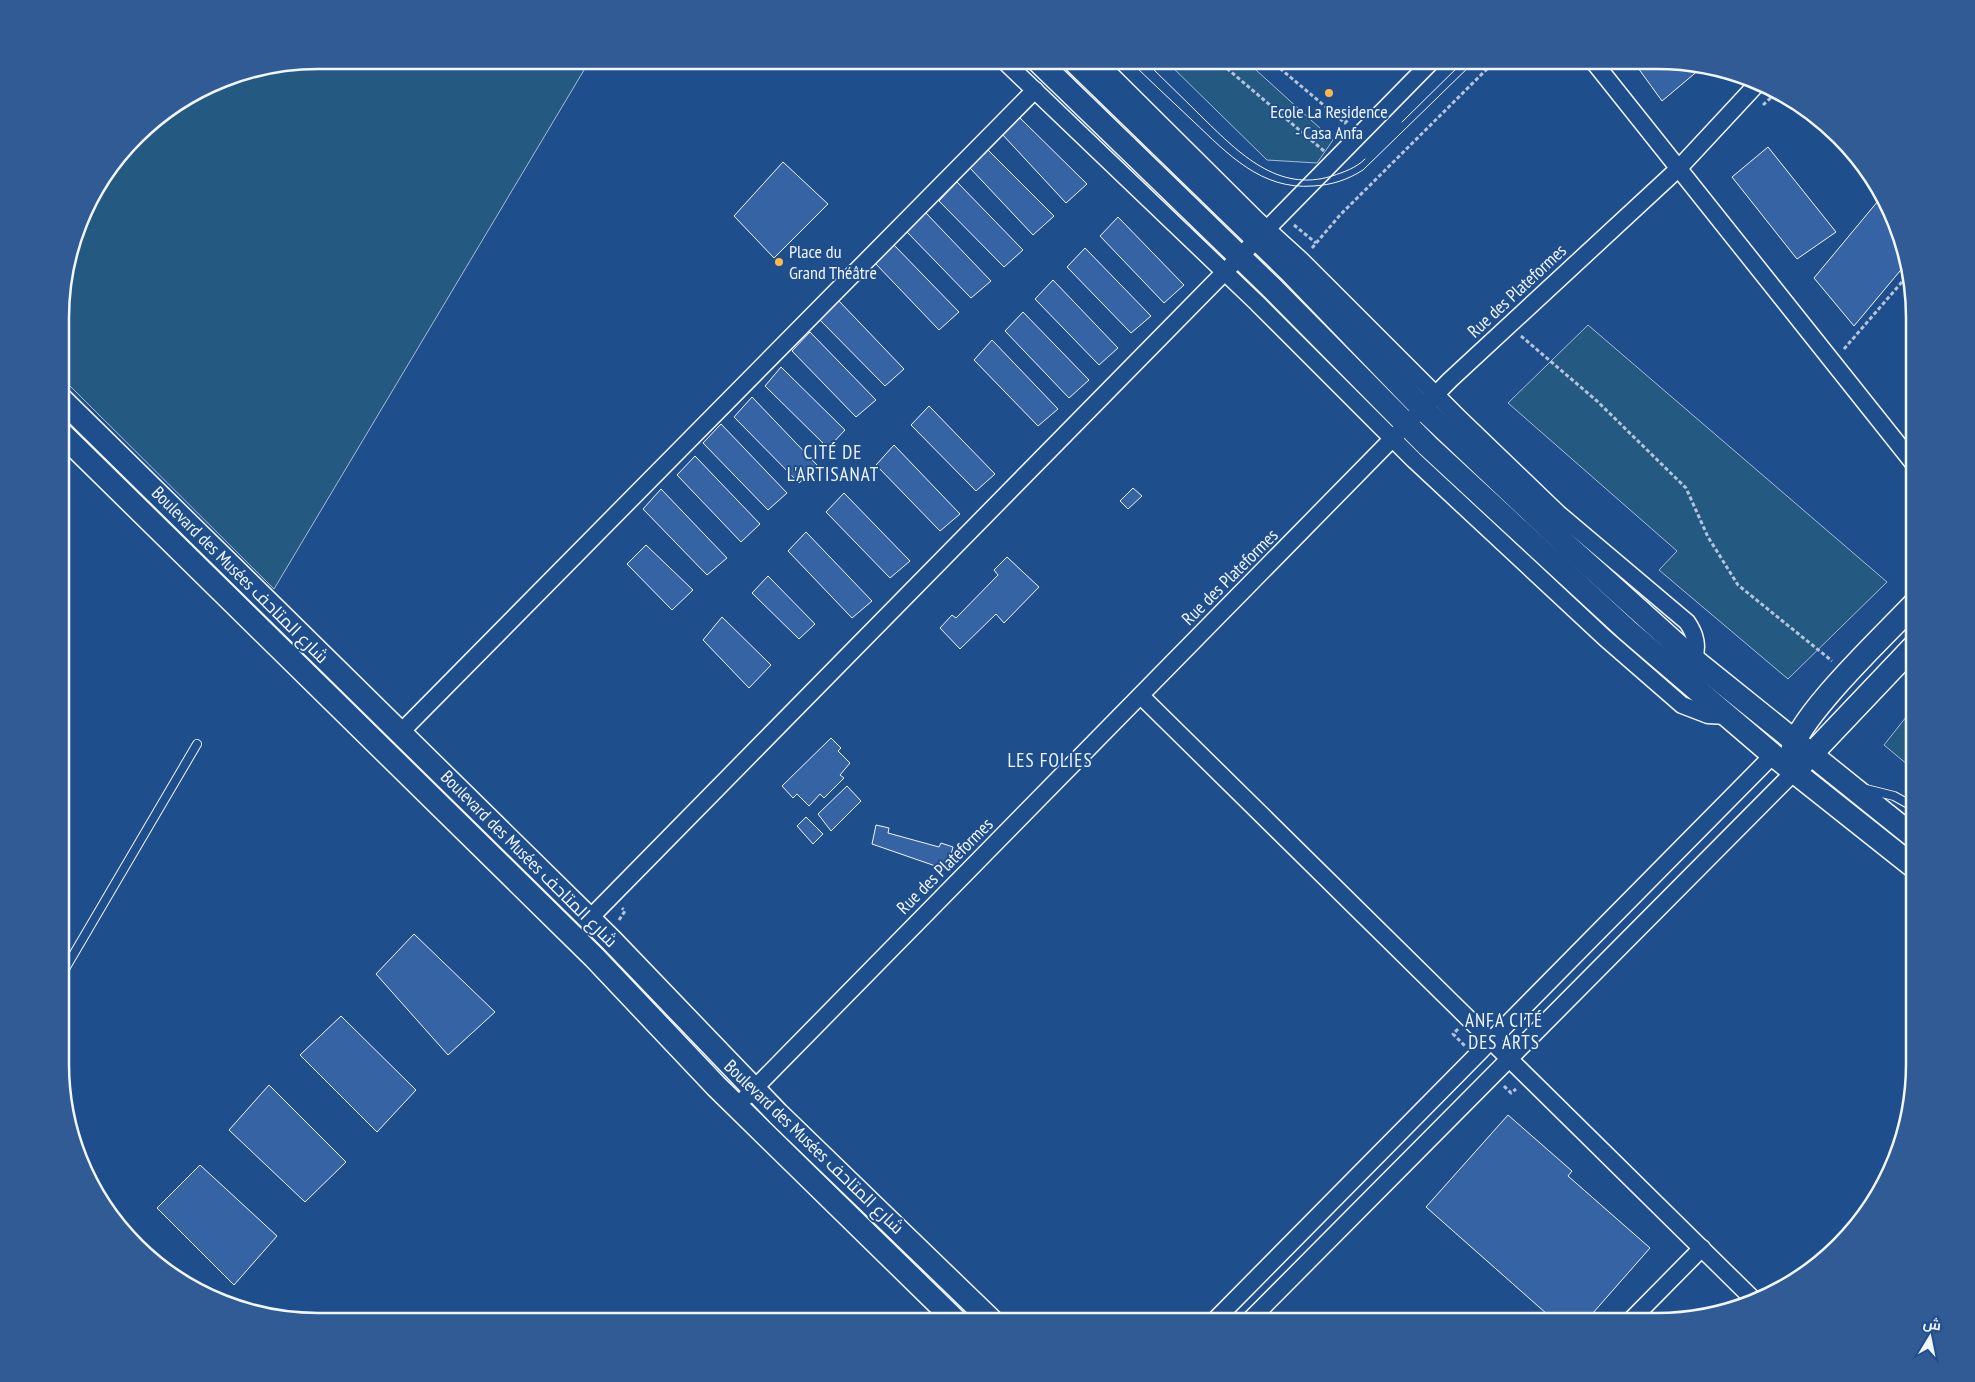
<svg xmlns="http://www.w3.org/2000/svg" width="1975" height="1382" font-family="'PT Sans Narrow',Cairo,sans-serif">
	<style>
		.green { fill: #245a82; stroke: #a8bbd7 }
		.building { fill: #3563a3; stroke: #f2f6ff }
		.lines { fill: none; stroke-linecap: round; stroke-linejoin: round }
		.lane-casing { stroke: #f2f6ff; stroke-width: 10 }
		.street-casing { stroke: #f2f6ff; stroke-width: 19 }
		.secondary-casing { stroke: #f2f6ff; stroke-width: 25 }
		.path { stroke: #b3c4dc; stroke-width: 3; stroke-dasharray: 4 2.5; stroke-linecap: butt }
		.lane { stroke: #1f4e8c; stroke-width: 8 }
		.street { stroke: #1f4e8c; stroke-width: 16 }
		.secondary { stroke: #1f4e8c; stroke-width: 22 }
		.tram { stroke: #f2f6ff; stroke-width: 1 }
		.poi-dot { fill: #ffb74d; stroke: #1f4e8c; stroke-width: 2 }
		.labels { text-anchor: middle; stroke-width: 4; stroke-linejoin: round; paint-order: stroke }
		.poi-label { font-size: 18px; fill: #f2f6ff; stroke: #1f4e8c }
		.street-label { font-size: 18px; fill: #f2f6ff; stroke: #1f4e8c }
		.neighbourhood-label { font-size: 19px; letter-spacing: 1px; fill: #f2f6ff; stroke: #1f4e8c }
		.rim { fill: none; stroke: #f2f6ff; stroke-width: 2.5 }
	</style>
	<rect width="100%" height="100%" fill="#1f4e8c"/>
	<g class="green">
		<polygon points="318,60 590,60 274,589 62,378 62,284 87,203 148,124 219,80"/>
		<polygon points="1165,60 1245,60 1333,140 1317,163 1267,160"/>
		<polygon points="1588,325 1887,582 1788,679 1659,570 1677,551 1508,403"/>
		<polygon points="1914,707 1914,770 1884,745"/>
	</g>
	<g class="building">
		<polygon points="1633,61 1674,61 1697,65 1700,69 1662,101"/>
		<polygon points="1018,116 1087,184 1066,203 1001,133"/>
		<polygon points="1768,147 1836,232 1797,259 1732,177"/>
		<polygon points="988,150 1054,216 1033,235 970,168"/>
		<polygon points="783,162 828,204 774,258 734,216"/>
		<polygon points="957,182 1023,250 1004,267 939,201"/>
		<polygon points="1883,195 1888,203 1905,265 1854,326 1814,278"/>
		<polygon points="925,212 991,281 971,298 907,232"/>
		<polygon points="1118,217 1184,285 1164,303 1100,236"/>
		<polygon points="893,244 959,312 939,330 875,263"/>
		<polygon points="1085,248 1151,316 1131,333 1067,267"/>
		<polygon points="1053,280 1118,348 1099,365 1035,299"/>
		<polygon points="838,300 904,369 885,386 820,320"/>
		<polygon points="1023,312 1089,380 1069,398 1005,331"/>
		<polygon points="810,332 876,400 856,417 792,351"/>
		<polygon points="992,340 1058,409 1038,426 974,360"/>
		<polygon points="781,367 845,430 828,448 765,386"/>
		<polygon points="752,397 818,466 799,483 734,417"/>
		<polygon points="929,406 995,474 976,491 911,425"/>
		<polygon points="721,424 787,493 768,510 703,443"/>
		<polygon points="894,445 960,514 940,531 876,465"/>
		<polygon points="695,456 760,524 741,542 677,475"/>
		<polygon points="1133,488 1142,496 1128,509 1120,501"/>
		<polygon points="661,489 727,558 707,575 643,509"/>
		<polygon points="844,493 910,561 890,578 826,512"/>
		<polygon points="806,532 872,601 852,618 788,551"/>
		<polygon points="646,545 693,590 672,610 627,564"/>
		<polygon points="1007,557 1039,587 1004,623 996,614 960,649 940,628 952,615 956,618 998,575 994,570"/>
		<polygon points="768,576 815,624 799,639 752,593"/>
		<polygon points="722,617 771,665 749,688 703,640"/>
		<polygon points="831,738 841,748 838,751 850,763 840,775 844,778 824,798 820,794 809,806 797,794 793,798 782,786"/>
		<polygon points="847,786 861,801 831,831 818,814"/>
		<polygon points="806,817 823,834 813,844 797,826"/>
		<polygon points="876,825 889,828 888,833 939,847 941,843 953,847 947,870 872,844"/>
		<polygon points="414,934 495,1012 448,1055 376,974"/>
		<polygon points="341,1016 416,1090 377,1132 300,1055"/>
		<polygon points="269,1085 346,1162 305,1202 229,1130"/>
		<polygon points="1508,1115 1572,1171 1568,1176 1650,1248 1585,1322 1556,1322 1426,1207"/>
		<polygon points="200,1165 277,1236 234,1285 157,1208"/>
	</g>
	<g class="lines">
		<defs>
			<g id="lane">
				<polyline points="1866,789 1894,796 1914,807"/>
				<polyline points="1909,869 1914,882"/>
				<polyline points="62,974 197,744"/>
			</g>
			<g id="street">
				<polyline points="1003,60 1257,303 1414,460 1605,638 1682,705 1708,715 1727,716"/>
				<path d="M 1096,60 L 1256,219 L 1301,260 L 1458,417 L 1559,514 L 1687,622 C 1696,635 1698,646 1694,660"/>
				<polyline points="1593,61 1914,464"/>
				<polyline points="1141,696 1755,1301"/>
				<polyline points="400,733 1035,90"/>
				<polyline points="589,919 1433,60"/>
				<polyline points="746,1097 1450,380 1679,168 1758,83"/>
				<polyline points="1213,1322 1773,755"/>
				<polyline points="1248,1322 1794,772"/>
				<polyline points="1629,1322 1702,1248"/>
			</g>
			<g id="secondary">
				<polyline points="1037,60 1272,288 1428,446 1627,630 1773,755 1914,867"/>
				<polyline points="1073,60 1290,271 1423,409 1572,550 1694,660 1914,837"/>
				<polyline points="62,400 611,940 778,1114 993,1322"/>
				<polyline points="62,434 594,957 716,1086 957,1322"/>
				<path d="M 1792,753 C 1793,721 1889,631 1914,604"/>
				<polyline points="1802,764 1914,646"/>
			</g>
		</defs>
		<use href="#lane" class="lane-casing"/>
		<use href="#street" class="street-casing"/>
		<use href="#secondary" class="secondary-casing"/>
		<g class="path">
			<polyline points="1217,60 1324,151"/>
			<polyline points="1270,60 1345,123 1350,118"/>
			<polyline points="1763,105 1776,93"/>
			<polyline points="1294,225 1316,243"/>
			<polyline points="1312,248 1340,215 1496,60"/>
			<polyline points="1521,336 1597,401 1686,488 1708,537 1738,585 1832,661"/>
			<polyline points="1844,349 1908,275"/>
			<polyline points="619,920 625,911 622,908"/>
			<polyline points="1458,1029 1453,1034 1465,1046"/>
			<polyline points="1504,1086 1511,1093 1516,1089"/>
		</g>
		<use href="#lane" class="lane"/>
		<use href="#street" class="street"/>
		<use href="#secondary" class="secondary"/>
		<g class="tram">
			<path d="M 1129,60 C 1150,81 1172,101 1193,121 C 1228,154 1261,190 1313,186 C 1332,185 1347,180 1363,170 L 1476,60"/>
			<path d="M 1144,60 C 1164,80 1184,99 1204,119 C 1239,153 1278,193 1332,176 C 1344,172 1356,168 1365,159"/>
			<polyline points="1402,122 1465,60"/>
		</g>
	</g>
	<g class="poi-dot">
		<circle cx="1329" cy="93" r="5"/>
		<circle cx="779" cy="262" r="5"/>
	</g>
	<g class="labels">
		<g class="poi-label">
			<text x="1329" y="118">Ecole La Residence<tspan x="1329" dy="21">- Casa Anfa</tspan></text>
			<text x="789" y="258" text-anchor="start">Place du<tspan x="789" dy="21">Grand Théâtre</tspan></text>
		</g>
		<g class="street-label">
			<text transform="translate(1517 291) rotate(-43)" y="6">Rue des Plateformes</text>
			<text transform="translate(240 575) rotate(45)" y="6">Boulevard des Musées شارع المتاحف</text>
			<text transform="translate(1230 577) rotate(-45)" y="6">Rue des Plateformes</text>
			<text transform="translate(529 859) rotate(45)" y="6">Boulevard des Musées شارع المتاحف</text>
			<text transform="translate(945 866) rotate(-45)" y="6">Rue des Plateformes</text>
			<text transform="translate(814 1147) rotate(44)" y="6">Boulevard des Musées شارع المتاحف</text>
		</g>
		<g class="neighbourhood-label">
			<text x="833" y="459">CITÉ DE<tspan x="833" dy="22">L'ARTISANAT</tspan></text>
			<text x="1050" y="767">LES FOLIES</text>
			<text x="1504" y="1027">ANFA CITÉ<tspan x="1504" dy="22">DES ARTS</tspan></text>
		</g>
	</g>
	<path d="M0 0H1975V1382H0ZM318 69H1657A249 249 0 0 1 1906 318V1064A249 249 0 0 1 1657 1313H318A249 249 0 0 1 69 1064V318A249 249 0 0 1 318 69Z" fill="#305b95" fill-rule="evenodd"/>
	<path class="rim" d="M318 69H1657A249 249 0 0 1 1906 318V1064A249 249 0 0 1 1657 1313H318A249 249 0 0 1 69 1064V318A249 249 0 0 1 318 69Z"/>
	<g transform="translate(1930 1337) rotate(10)" stroke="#1f4e8c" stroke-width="4" paint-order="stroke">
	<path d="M0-4L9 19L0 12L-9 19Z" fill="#f2f6ff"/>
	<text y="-8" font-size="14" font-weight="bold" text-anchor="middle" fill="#f2f6ff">ش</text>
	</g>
</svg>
